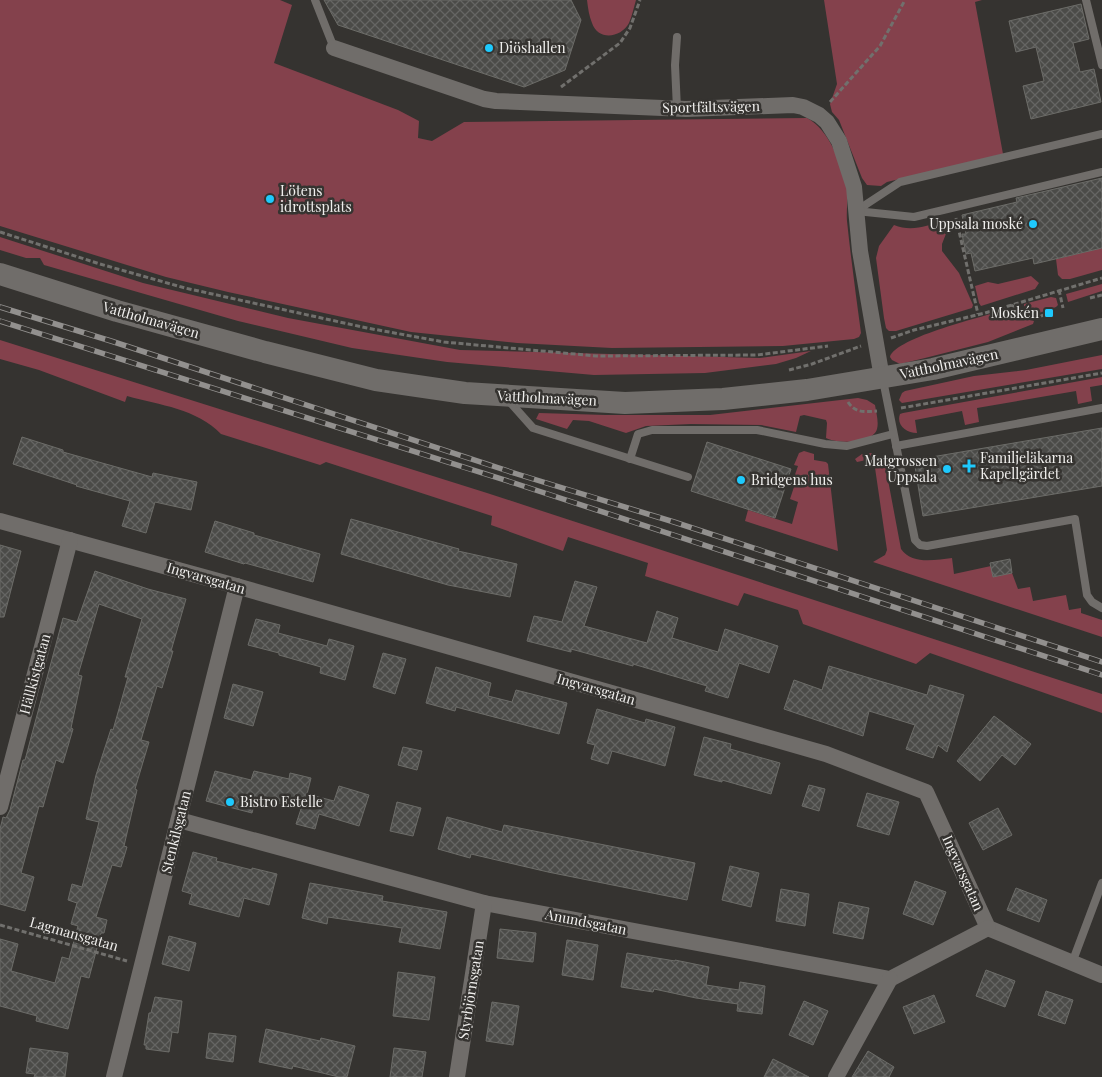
<svg xmlns="http://www.w3.org/2000/svg" width="1102" height="1077" font-family="'Playfair Display',serif">
	<style>
		.green { fill: #84414c }
		.building { fill: url(#building-cross-hatch); stroke: #6c6c68 }
		.lines { fill: none; stroke-linecap: round; stroke-linejoin: round }
		.path { stroke: #71706d; stroke-width: 3; stroke-dasharray: 5 2.5; stroke-linecap: butt }
		.lane { stroke: #706d6a; stroke-width: 8 }
		.street { stroke: #706d6a; stroke-width: 16 }
		.secondary { stroke: #706d6a; stroke-width: 22 }
		.rail-casing { stroke: #92908e; stroke-width: 5.5 }
		.rail { stroke: #353330; stroke-width: 4; stroke-dasharray: 11; stroke-linecap: butt }
		.poi-dot { fill: #1ec9fd; stroke: #353330; stroke-width: 2 }
		.labels { text-anchor: middle; stroke-width: 5; stroke-linejoin: round; paint-order: stroke }
		.poi-label { font-size: 14px; fill: #f0efed; stroke: #353330; text-anchor: start }
		.street-label { font-size: 14px; fill: #f0efed; stroke: #353330 }
	</style>
	<defs>
		<pattern id="building-cross-hatch" width="8" height="8" patternUnits="userSpaceOnUse" patternTransform="scale(1.25)"><rect width="8" height="8" fill="#4b4b48"/><path d="M0 0l8 8M0 8l8-8" fill="none" stroke="#656563"/></pattern>
	</defs>
	<rect width="100%" height="100%" fill="#353330"/>
	<g class="green">
		<path d="M 0,0 L 280,0 L 292,5 L 274,63 L 398,110 L 419,121 L 418,138 L 432,141 L 464,122 L 807,118 C 830,131 839,160 846,183 C 849,195 846,209 847,221 C 851,259 856,296 861,333 L 859,337 L 854,339 L 783,346 L 612,348 L 517,343 L 411,332 L 228,292 L 166,277 L 0,226 Z"/>
		<path d="M 587,0 L 636,0 C 634,7 632,16 629,23 C 621,38 598,41 592,23 C 589,16 588,8 587,0 Z"/>
		<polygon points="824,0 982,0 975,2 1003,154 887,182 881,186 867,185 862,178 839,120 832,112 830,104 837,84"/>
		<path d="M 943,221 L 949,226 L 942,244 L 942,251 L 959,273 L 973,305 L 972,308 L 896,331 L 889,331 L 886,328 L 884,318 L 876,258 L 879,246 L 894,225 C 911,232 927,226 943,221 Z"/>
		<polygon points="0,237 143,283 288,318 460,350 760,358 811,351 796,358 776,364 705,373 594,375 447,362 352,348 238,321 44,265 40,258 26,258 0,250"/>
		<polygon points="1102,248 1102,270 1070,279 1062,279 1058,275 1056,259"/>
		<polygon points="1031,276 1039,283 1035,289 981,306 979,303 975,286 988,282 998,284"/>
		<polygon points="1102,284 1102,291 1068,302 1066,294"/>
		<polygon points="1051,297 1056,298 1058,305 1056,307 1039,313 1024,306 1024,304"/>
		<path d="M 1008,309 L 1034,321 L 1033,324 L 988,342 L 925,358 L 900,364 L 892,360 L 890,357 C 896,337 986,316 1008,309 Z"/>
		<path d="M 0,340 L 487,493 L 1102,694 L 1102,713 L 930,653 L 916,664 L 803,624 L 798,610 L 744,593 L 738,606 L 645,576 L 648,563 L 568,537 L 563,551 L 491,525 L 492,516 L 326,462 L 320,465 L 221,434 C 197,409 160,405 127,396 L 125,402 L 39,370 L 0,359 Z"/>
		<polygon points="1102,355 1102,369 902,403 899,400 902,393 905,391 974,376 1026,370"/>
		<path d="M 1102,377 L 1102,385 L 1090,387 L 1092,401 L 1078,404 L 1076,391 L 977,408 L 979,422 L 965,425 L 962,411 L 915,420 L 917,433 C 906,433 896,425 900,414 L 903,413 Z"/>
		<path d="M 858,398 L 867,400 L 875,405 C 876,412 879,422 877,429 C 873,444 837,444 826,438 L 827,423 L 826,420 L 804,415 L 800,416 L 796,432 L 761,425 L 691,424 L 646,426 L 626,433 L 589,421 L 573,420 L 567,429 L 536,419 L 539,413 L 606,415 L 710,415 Z"/>
		<polygon points="804,451 814,454 814,460 826,462 828,464 838,551 745,521 748,510 792,524 798,502 790,499 794,487 791,486 798,466 794,465 799,453"/>
		<path d="M 872,453 L 877,456 L 880,463 L 885,464 L 901,549 C 912,565 935,560 952,558 L 954,574 L 991,566 L 993,577 L 1012,573 L 1018,589 L 1030,587 L 1033,601 L 1066,595 L 1069,610 L 1081,608 L 1081,613 L 1102,620 L 1102,637 L 873,562 L 885,555 L 887,550 L 874,461 L 871,459 L 857,462 L 855,459 L 862,454 Z"/>
	</g>
	<g class="building">
		<polygon points="324,0 571,0 581,20 565,70 524,87 338,25"/>
		<polygon points="1081,4 1089,39 1073,43 1080,72 1094,69 1101,102 1031,119 1023,86 1044,81 1036,47 1016,52 1009,21"/>
		<polygon points="1102,178 1102,248 1034,264 1033,258 975,271 971,253 966,254 962,234 966,234 962,215 1017,202 1016,198"/>
		<polygon points="1102,428 1102,486 923,516 914,460"/>
		<polygon points="22,437 63,450 63,452 152,477 153,473 197,482 191,510 155,502 146,533 122,526 130,501 76,486 77,485 13,464"/>
		<polygon points="707,442 791,469 775,518 691,491"/>
		<polygon points="351,519 459,549 458,551 517,564 510,597 448,585 341,554"/>
		<polygon points="215,521 254,533 254,535 320,554 313,582 245,563 244,564 205,552"/>
		<polygon points="0,545 21,551 4,617 0,617"/>
		<polygon points="1010,559 1012,573 993,577 990,563"/>
		<polygon points="95,571 148,589 186,599 171,651 173,651 162,688 157,686 141,740 149,742 135,789 137,790 124,846 127,847 121,867 112,865 96,917 107,920 104,933 101,933 89,978 81,976 68,1029 36,1021 37,1016 0,1006 0,939 18,944 11,971 55,983 62,957 69,959 78,926 71,924 77,903 68,900 72,884 82,887 99,822 86,819 96,775 111,729 113,730 128,677 125,677 142,619 99,604 78,675 82,676 71,728 73,729 63,763 56,760 43,807 39,806 21,873 34,877 25,911 0,904 0,829 3,817 6,818 10,810 23,760 25,760 63,618 77,622"/>
		<polygon points="575,581 597,587 584,626 647,643 657,611 678,618 672,638 718,652 725,629 778,646 769,673 739,663 728,698 705,691 707,686 633,664 633,666 571,649 571,652 527,641 534,616 562,622"/>
		<polygon points="256,619 280,625 278,633 327,646 329,639 354,646 345,680 320,673 321,667 279,655 279,653 248,645"/>
		<polygon points="383,653 406,659 395,694 373,687"/>
		<polygon points="829,666 927,695 930,685 964,695 947,752 938,745 933,758 906,749 915,725 869,711 863,736 784,709 794,680 822,690"/>
		<polygon points="436,667 491,683 488,696 512,702 516,690 567,703 559,734 456,707 455,711 426,703"/>
		<polygon points="233,684 263,692 253,726 224,718"/>
		<polygon points="597,709 645,723 646,719 675,727 665,766 612,751 608,764 591,759 595,745 587,743"/>
		<polygon points="994,716 1031,744 1015,765 1002,755 980,781 957,761"/>
		<polygon points="704,737 731,744 730,749 780,763 771,794 722,780 722,782 694,775"/>
		<polygon points="403,747 422,751 417,770 398,765"/>
		<polygon points="215,771 251,780 254,771 289,779 290,773 311,778 307,794 334,801 339,786 369,795 359,826 319,814 315,829 296,824 301,809 256,797 252,813 206,801"/>
		<polygon points="809,785 825,789 819,811 802,806"/>
		<polygon points="867,793 899,802 889,835 857,826"/>
		<polygon points="397,802 421,808 413,836 390,831"/>
		<polygon points="998,808 1012,835 983,850 969,823"/>
		<polygon points="447,817 502,832 504,825 695,863 687,900 548,872 471,854 470,858 438,849"/>
		<polygon points="193,852 217,858 216,861 252,870 252,868 277,874 269,905 244,898 239,917 189,904 192,894 182,891"/>
		<polygon points="730,866 759,873 751,907 722,900"/>
		<polygon points="915,881 946,892 933,925 903,914"/>
		<polygon points="310,883 383,896 382,901 447,912 440,949 399,942 402,928 328,917 327,924 302,918"/>
		<polygon points="1016,888 1047,900 1039,922 1007,910"/>
		<polygon points="781,889 809,894 805,926 776,921"/>
		<polygon points="839,902 869,908 863,939 833,933"/>
		<polygon points="500,929 536,933 533,962 497,958"/>
		<polygon points="169,936 196,943 189,971 162,964"/>
		<polygon points="567,940 598,945 593,980 562,975"/>
		<polygon points="627,953 675,961 675,960 709,967 706,985 739,990 740,982 765,986 762,1014 737,1011 738,1004 696,998 654,989 653,992 621,987"/>
		<polygon points="986,970 1015,981 1005,1007 976,996"/>
		<polygon points="398,972 435,977 429,1020 393,1016"/>
		<polygon points="1046,991 1073,1000 1065,1024 1038,1015"/>
		<polygon points="934,995 945,1022 914,1034 903,1007"/>
		<polygon points="155,997 182,1001 178,1033 172,1032 169,1052 146,1049 146,1045 144,1045 149,1013 151,1013"/>
		<polygon points="804,1001 828,1011 813,1045 789,1035"/>
		<polygon points="492,1002 519,1006 513,1045 486,1041"/>
		<polygon points="266,1029 320,1041 321,1038 355,1046 347,1077 339,1077 293,1066 292,1069 259,1062"/>
		<polygon points="209,1033 236,1036 233,1062 206,1058"/>
		<polygon points="30,1048 68,1053 65,1077 34,1077 35,1074 26,1073"/>
		<polygon points="394,1048 426,1052 422,1077 390,1077"/>
		<polygon points="868,1051 894,1067 889,1077 852,1077"/>
		<polygon points="773,1059 809,1077 764,1077"/>
	</g>
	<g class="lines">
		<g class="path">
			<polyline points="561,87 620,43 630,28 640,0"/>
			<polyline points="830,102 880,46 905,0"/>
			<polyline points="956,218 978,314"/>
			<polyline points="0,232 100,264 185,288 367,328 444,342 596,356 757,355 828,346"/>
			<polyline points="1059,290 1063,308"/>
			<polyline points="1090,298 1102,295"/>
			<polyline points="1011,305 1038,317 1044,315"/>
			<polyline points="891,338 914,330 985,313 1102,278"/>
			<polyline points="789,370 812,364 861,346"/>
			<path d="M 848,402 C 855,413 864,412 877,411"/>
			<polyline points="901,408 1102,373"/>
			<polyline points="0,925 127,961"/>
		</g>
		<g class="lane">
			<polyline points="315,0 334,48"/>
			<polyline points="1086,0 1102,65"/>
			<polyline points="677,109 675,65 677,37"/>
			<polyline points="856,211 900,182 1102,134"/>
			<polyline points="856,211 914,217 1102,172"/>
			<polyline points="883,380 915,540 920,545 927,546 1075,519 1087,595 1092,602 1102,608"/>
			<polyline points="508,400 533,428 688,477"/>
			<polyline points="896,446 1102,408"/>
			<polyline points="630,459 638,434 652,430 757,430 825,444 847,446 893,434"/>
			<polyline points="1072,963 1102,883"/>
		</g>
		<g class="street">
			<polyline points="334,48 484,99 496,101 686,109 793,105 803,107 819,115 827,122 839,141 854,187 860,251 882,378"/>
			<polyline points="0,521 229,584 826,754 926,792 988,928 1102,975"/>
			<polyline points="0,807 70,540"/>
			<polyline points="179,820 484,903 890,979 988,928"/>
			<polyline points="114,1077 237,586"/>
			<polyline points="457,1077 484,903"/>
			<polyline points="836,1077 890,979"/>
		</g>
		<polyline class="secondary" points="0,274 117,311 265,352 376,380 465,393 625,403 723,399 807,390 933,369 1102,329"/>
		<defs>
			<g id="rail">
				<polyline points="0,307 111,341 517,474 674,522 1102,662"/>
				<polyline points="0,321 514,483 1102,675"/>
			</g>
		</defs>
		<use href="#rail" class="rail-casing"/>
		<use href="#rail" class="rail"/>
	</g>
	<g class="poi-dot">
		<circle cx="489" cy="48" r="5"/>
		<circle cx="270" cy="199" r="5"/>
		<circle cx="1033" cy="224" r="5"/>
		<rect x="1044" y="308" width="10" height="10" rx="2.5"/>
		<path d="M966.5 458.5h5v5h5v5h-5v5h-5v-5h-5v-5h5z"/>
		<circle cx="947" cy="469" r="5"/>
		<circle cx="741" cy="480" r="5"/>
		<circle cx="230" cy="802" r="5"/>
	</g>
	<g class="labels">
		<g class="poi-label">
			<text x="499" y="53">Diöshallen</text>
			<text x="280" y="196">Lötens<tspan x="280" dy="16">idrottsplats</tspan></text>
			<text x="1023" y="229" text-anchor="end">Uppsala moské</text>
			<text x="1039" y="318" text-anchor="end">Moskén</text>
			<text x="980" y="463">Familjeläkarna<tspan x="980" dy="16">Kapellgärdet</tspan></text>
			<text x="937" y="466" text-anchor="end">Matgrossen<tspan x="937" dy="16">Uppsala</tspan></text>
			<text x="751" y="485">Bridgens hus</text>
			<text x="240" y="807">Bistro Estelle</text>
		</g>
		<g class="street-label">
			<text transform="translate(711 107) rotate(-1)" y="5">Sportfältsvägen</text>
			<text transform="translate(151 320) rotate(16)" y="5">Vattholmavägen</text>
			<text transform="translate(949 364) rotate(-12)" y="5">Vattholmavägen</text>
			<text transform="translate(547 398) rotate(3)" y="5">Vattholmavägen</text>
			<text transform="translate(206 578) rotate(16)" y="5">Ingvarsgatan</text>
			<text transform="translate(35 674) rotate(-75)" y="5">Hällkistgatan</text>
			<text transform="translate(596 689) rotate(16)" y="5">Ingvarsgatan</text>
			<text transform="translate(176 832) rotate(-76)" y="5">Stenkilsgatan</text>
			<text transform="translate(963 873) rotate(66)" y="5">Ingvarsgatan</text>
			<text transform="translate(586 922) rotate(11)" y="5">Anundsgatan</text>
			<text transform="translate(74 934) rotate(16)" y="5">Lagmansgatan</text>
			<text transform="translate(471 990) rotate(-81)" y="5">Styrbjörnsgatan</text>
		</g>
	</g>
</svg>
